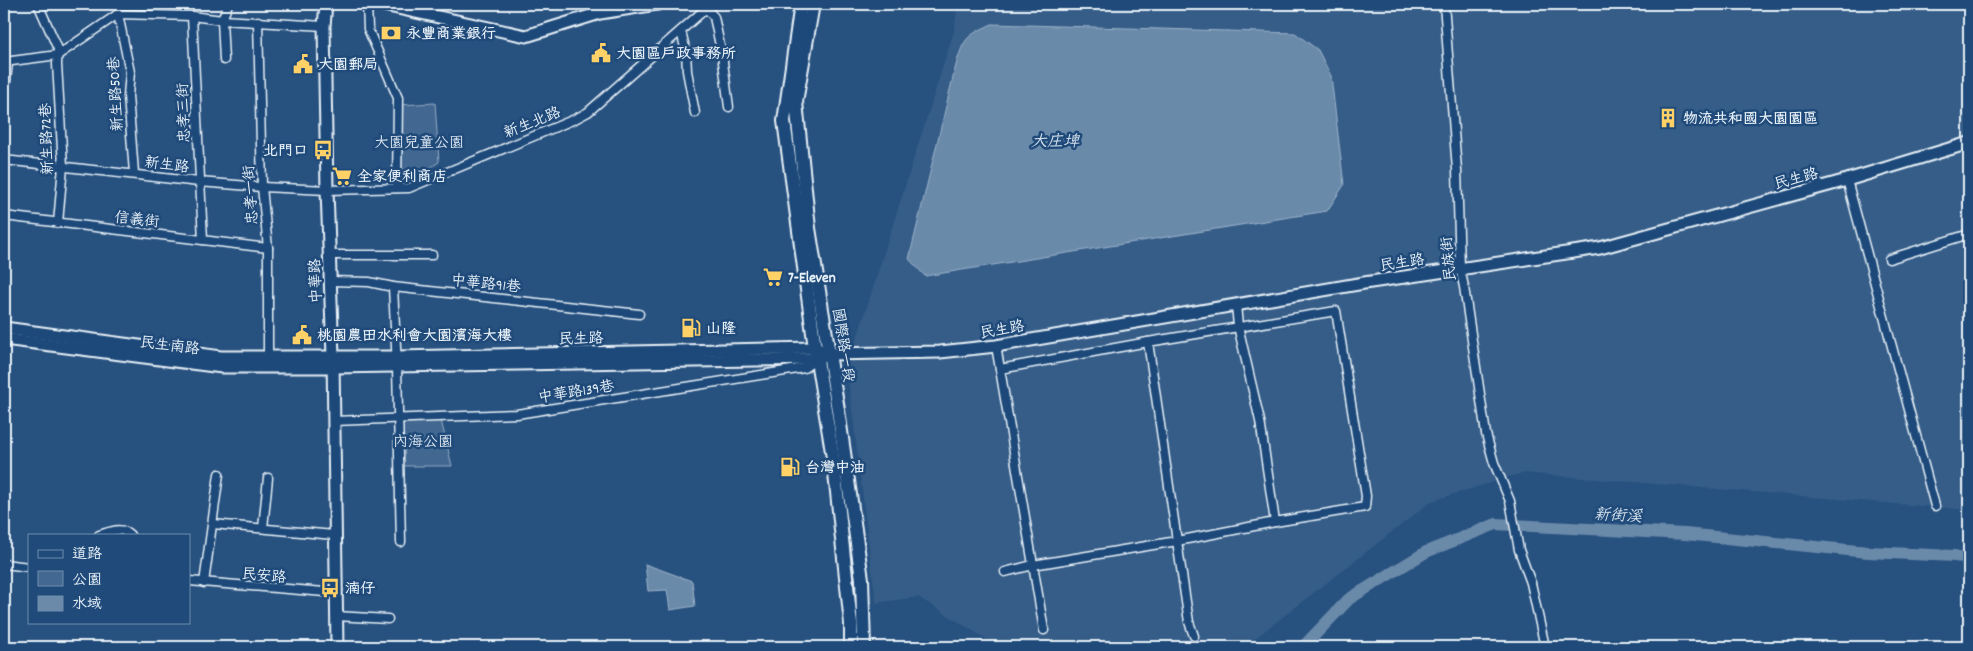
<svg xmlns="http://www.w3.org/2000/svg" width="1973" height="651" font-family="Dekko,'LXGW WenKai TC',sans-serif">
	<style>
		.built { fill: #355d88 }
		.green { fill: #436891; stroke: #96acc4 }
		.water { fill: #6b8aaa; stroke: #9db3c9 }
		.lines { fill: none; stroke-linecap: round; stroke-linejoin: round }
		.river { stroke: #6b8aaa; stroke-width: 12 }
		.street-casing { stroke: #e8f1f8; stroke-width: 11 }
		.secondary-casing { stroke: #e8f1f8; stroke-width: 15 }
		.primary-casing { stroke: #e8f1f8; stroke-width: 16 }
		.street { stroke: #1f4a7a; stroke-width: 8 }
		.secondary { stroke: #1f4a7a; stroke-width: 11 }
		.primary { stroke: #1f4a7a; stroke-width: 12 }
		.labels { text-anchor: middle; stroke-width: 5; stroke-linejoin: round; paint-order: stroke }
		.poi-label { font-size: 15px; font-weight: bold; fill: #e8f1f8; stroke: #1f4a7a; text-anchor: start }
		.street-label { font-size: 15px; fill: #e8f1f8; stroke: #1f4a7a }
		.park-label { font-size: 15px; fill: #d8e3ee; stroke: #1f4a7a }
		.water-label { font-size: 16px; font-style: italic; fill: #d5e2ec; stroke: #1f4a7a }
	</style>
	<rect width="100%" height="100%" fill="#27517f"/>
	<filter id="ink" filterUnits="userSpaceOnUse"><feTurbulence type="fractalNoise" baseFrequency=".02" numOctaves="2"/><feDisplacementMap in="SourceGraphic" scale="10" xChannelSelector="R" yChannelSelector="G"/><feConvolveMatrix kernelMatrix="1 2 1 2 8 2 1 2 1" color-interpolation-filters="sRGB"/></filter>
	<g filter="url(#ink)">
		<polygon class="built" points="958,4 1969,4 1969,510 1522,473 1432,501 1244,647 999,647 918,597 876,603 847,370 954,31"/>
		<g class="green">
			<polygon points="435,103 439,162 410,181 401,179 399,105"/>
			<polygon points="440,416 452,466 400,466 399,417"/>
		</g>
		<g class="water">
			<path d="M 545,4 L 588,4 C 574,9 558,12 545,4 Z"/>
			<path d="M 992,24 L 1295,33 L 1318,50 L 1331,76 L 1344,185 L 1327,211 L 925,276 L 909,259 L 956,65 C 964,38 966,36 992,24 Z"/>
			<polygon points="645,564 692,581 695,606 670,610 667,590 648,591"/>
		</g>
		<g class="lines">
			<polyline class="river" points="1303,647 1349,599 1426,552 1496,524 1685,534 1868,552 1955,556 1969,559"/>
			<defs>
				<g id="street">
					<polyline points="38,4 58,49 57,64 63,166 58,223"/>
					<polyline points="367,4 368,29 398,98 397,188"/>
					<polyline points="1444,4 1457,170 1460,268 1464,287 1486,434 1494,463 1510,501 1519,550 1531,583 1545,647"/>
					<polyline points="707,9 714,17 722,55 729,107"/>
					<polyline points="118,14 130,72 128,96 134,173"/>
					<polyline points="192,16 203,240"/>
					<polyline points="258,21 262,187 268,248 268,361"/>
					<polyline points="681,31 686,52 687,71 695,113"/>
					<polyline points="224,60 222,20 228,4"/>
					<polyline points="4,62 58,55 118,14 192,16 222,20 324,26"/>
					<polyline points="4,101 8,62"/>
					<polyline points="4,160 199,182 262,187 327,190 409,188 575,119 588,112 711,4"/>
					<polyline points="1847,180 1935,506"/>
					<polyline points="4,216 268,248"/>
					<polyline points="329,255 432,255"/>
					<polyline points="1889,259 1969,234"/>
					<polyline points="330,281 369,282 393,287 639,314"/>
					<polyline points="393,287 397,367 401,542"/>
					<polyline points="1236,305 1238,326 1260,421 1275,522"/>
					<polygon points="1336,311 1366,496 1365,507 1275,522 1177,541 1148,342"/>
					<polyline points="996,346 1000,369"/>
					<polyline points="334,421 517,414 804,368 817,359"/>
					<polyline points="213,524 334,535"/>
					<polyline points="263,528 268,478"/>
					<path d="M 99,535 C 110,532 121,526 130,535"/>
					<polyline points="4,564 29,567"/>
					<polyline points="1005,572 1033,565 1177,541 1189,622 1194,636"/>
					<polyline points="189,581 337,593"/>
					<polyline points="204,583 219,474"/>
					<polyline points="336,616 388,619"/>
					<polyline points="1044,630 1000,369 1148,342"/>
					<polyline points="1920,646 1920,647"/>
				</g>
				<g id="secondary">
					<polyline points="326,4 324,26 327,190 333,357 337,647"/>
					<polyline points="379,4 526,36 600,13 657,4"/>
					<polyline points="4,328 221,357 397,357 815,348 829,354 940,352 996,346 1364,283 1600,248 1847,180 1969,143"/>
					<polyline points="4,339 222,367 333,367 817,359 825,355"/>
				</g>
				<g id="primary">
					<polyline points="801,4 784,121 815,348 834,464 851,624 851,647"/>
					<polyline points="813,4 796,102 809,228 838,410 862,579 864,647"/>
				</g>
			</defs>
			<use href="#street" class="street-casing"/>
			<use href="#secondary" class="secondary-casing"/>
			<use href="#primary" class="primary-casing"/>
			<use href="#street" class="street"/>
			<use href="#secondary" class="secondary"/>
			<use href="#primary" class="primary"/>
		</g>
	</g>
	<defs>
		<symbol id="bank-bare" viewBox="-9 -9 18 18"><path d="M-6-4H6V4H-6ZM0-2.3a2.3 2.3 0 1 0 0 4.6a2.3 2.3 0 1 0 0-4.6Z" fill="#ffd166" stroke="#1f4a7a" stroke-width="2.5" paint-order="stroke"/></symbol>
		<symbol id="civic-bare" viewBox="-9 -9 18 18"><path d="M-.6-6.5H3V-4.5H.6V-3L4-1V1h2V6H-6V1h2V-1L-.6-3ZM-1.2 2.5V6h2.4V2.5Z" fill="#ffd166" stroke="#1f4a7a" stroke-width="2.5" paint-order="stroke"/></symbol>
		<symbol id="building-bare" viewBox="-9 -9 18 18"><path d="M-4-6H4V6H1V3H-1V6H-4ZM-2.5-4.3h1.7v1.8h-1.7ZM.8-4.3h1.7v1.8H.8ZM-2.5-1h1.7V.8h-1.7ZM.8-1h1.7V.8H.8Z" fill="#ffd166" stroke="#1f4a7a" stroke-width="2.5" paint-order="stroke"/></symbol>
		<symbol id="bus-bare" viewBox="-9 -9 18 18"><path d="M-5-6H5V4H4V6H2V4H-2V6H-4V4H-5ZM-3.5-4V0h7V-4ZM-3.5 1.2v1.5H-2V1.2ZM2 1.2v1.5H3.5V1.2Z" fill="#ffd166" stroke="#1f4a7a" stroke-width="2.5" paint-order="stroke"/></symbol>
		<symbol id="supermarket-bare" viewBox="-9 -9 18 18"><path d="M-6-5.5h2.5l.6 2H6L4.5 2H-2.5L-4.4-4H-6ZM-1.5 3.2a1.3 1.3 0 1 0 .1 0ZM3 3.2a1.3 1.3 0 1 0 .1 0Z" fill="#ffd166" stroke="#1f4a7a" stroke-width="2.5" paint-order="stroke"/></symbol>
		<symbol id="fuel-bare" viewBox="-9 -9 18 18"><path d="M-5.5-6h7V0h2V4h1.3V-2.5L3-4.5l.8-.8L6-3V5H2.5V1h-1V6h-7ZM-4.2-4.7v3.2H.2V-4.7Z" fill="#ffd166" stroke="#1f4a7a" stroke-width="2.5" paint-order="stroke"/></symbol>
	</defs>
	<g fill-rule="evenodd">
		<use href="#bank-bare" x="377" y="19" width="28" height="28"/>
		<use href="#civic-bare" x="587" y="39" width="28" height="28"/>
		<use href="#civic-bare" x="289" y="50" width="28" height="28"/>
		<use href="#building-bare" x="1654" y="104" width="28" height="28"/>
		<use href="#bus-bare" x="309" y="136" width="28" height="28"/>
		<use href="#supermarket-bare" x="328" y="162" width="28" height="28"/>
		<use href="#supermarket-bare" x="759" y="263" width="28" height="28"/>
		<use href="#fuel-bare" x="677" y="314" width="28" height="28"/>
		<use href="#civic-bare" x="288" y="321" width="28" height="28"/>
		<use href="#fuel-bare" x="776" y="453" width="28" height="28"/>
		<use href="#bus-bare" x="316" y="574" width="28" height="28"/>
	</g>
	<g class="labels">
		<g class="poi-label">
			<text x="406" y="38">永豐商業銀行</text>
			<text x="616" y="58">大園區戶政事務所</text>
			<text x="318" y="69">大園郵局</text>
			<text x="1683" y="123">物流共和國大園園區</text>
			<text x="308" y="155" text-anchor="end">北門口</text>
			<text x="357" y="181">全家便利商店</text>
			<text x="788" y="282">7-Eleven</text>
			<text x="706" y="333">山隆</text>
			<text x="317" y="340">桃園農田水利會大園濱海大樓</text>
			<text x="805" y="472">台灣中油</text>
			<text x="345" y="593">湳仔</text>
		</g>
		<g class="street-label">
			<text transform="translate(115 94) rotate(-93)" y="5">新生路50巷</text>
			<text transform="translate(183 113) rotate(-92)" y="5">忠孝三街</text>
			<text transform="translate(532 122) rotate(-22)" y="5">新生北路</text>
			<text transform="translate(46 139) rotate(-92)" y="5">新生路72巷</text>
			<text transform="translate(167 164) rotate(7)" y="5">新生路</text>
			<text transform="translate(1796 178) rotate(-15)" y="5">民生路</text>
			<text transform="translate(250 195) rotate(-94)" y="5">忠孝一街</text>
			<text transform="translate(137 219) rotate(6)" y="5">信義街</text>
			<text transform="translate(1448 259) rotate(-96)" y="5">民族街</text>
			<text transform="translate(1402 262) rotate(-9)" y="5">民生路</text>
			<text transform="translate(315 281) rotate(-92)" y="5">中華路</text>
			<text transform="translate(486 283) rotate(6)" y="5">中華路91巷</text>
			<text transform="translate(1002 329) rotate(-10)" y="5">民生路</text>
			<text transform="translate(581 338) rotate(-1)" y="5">民生路</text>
			<text transform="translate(170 345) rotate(7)" y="5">民生南路</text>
			<text transform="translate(844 345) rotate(81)" y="5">國際路一段</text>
			<text transform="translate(576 391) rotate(-9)" y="5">中華路139巷</text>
			<text transform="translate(264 575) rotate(5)" y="5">民安路</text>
		</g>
		<g class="park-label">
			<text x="419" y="147">大園兒童公園</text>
			<text x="423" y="446">內海公園</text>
		</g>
		<g class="water-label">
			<text x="1055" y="146">大庄埤</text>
			<text transform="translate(1618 514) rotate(3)" y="6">新街溪</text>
		</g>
	</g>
	<rect width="1973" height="651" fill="none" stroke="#1f4a7a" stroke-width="20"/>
	<rect x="10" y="10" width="1953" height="631" fill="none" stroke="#e8f1f8" stroke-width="2" filter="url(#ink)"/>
	<rect x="28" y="534" width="162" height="90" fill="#1f4a7a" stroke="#6f8dac"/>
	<rect x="38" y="550" width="25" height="8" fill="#1f4a7a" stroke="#6f8dac"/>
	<text x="72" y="558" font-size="15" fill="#e8f1f8">道路</text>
	<rect x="38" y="571" width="25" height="15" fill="#436891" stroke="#6f8dac"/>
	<text x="72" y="584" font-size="15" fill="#e8f1f8">公園</text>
	<rect x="38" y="596" width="25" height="15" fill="#6b8aaa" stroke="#6f8dac"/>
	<text x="72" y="608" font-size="15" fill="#e8f1f8">水域</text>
</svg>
